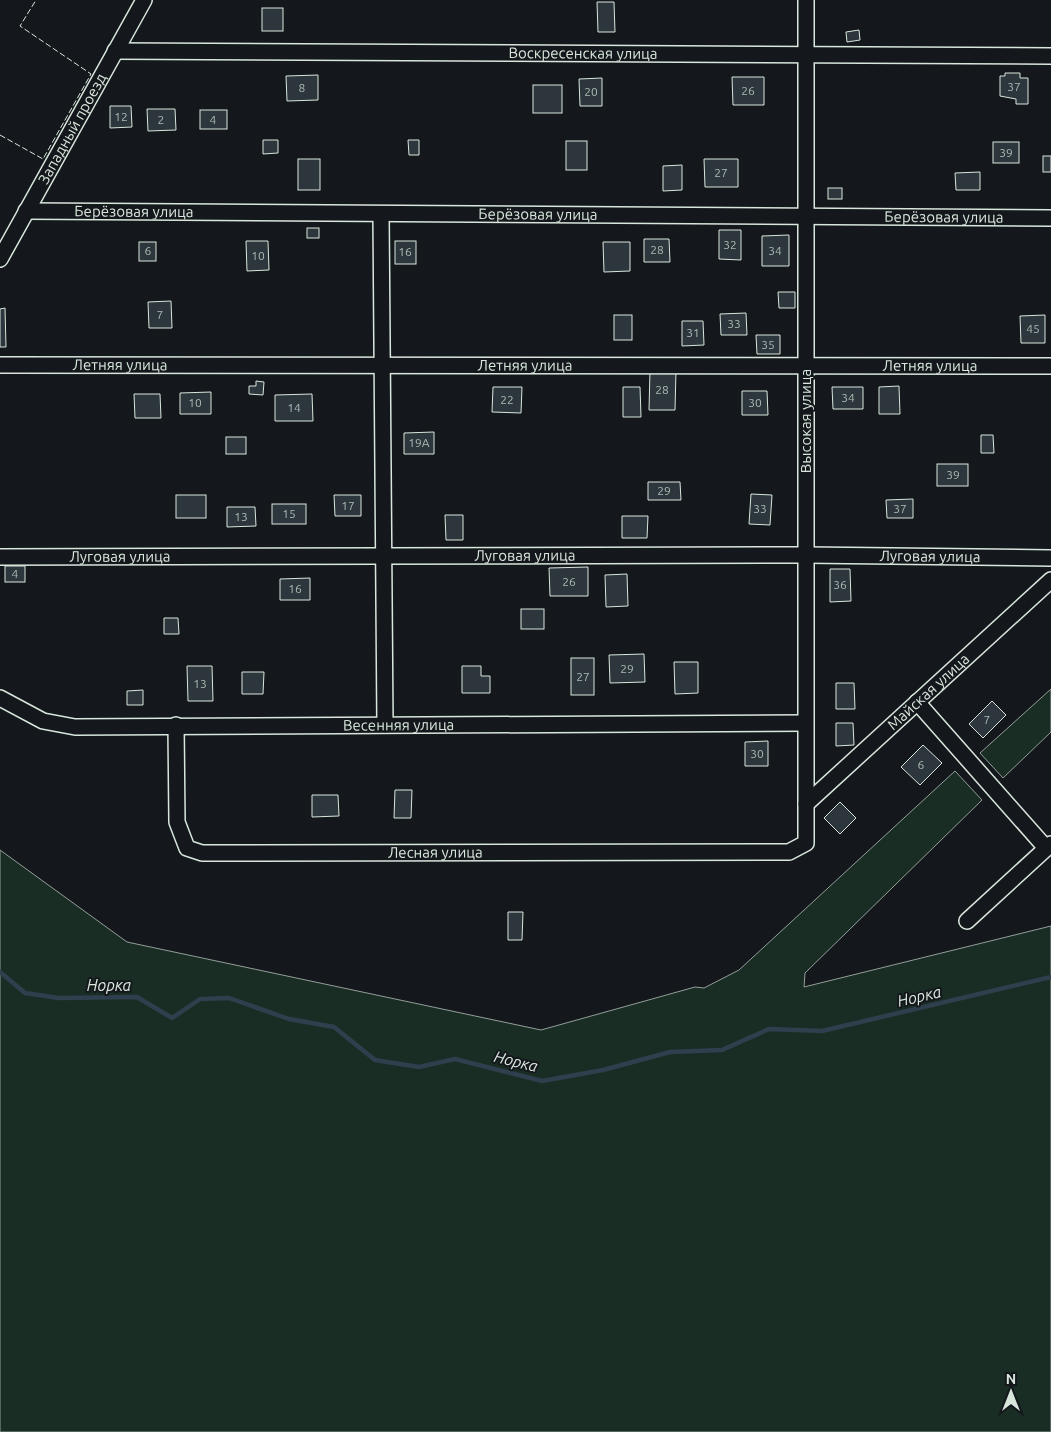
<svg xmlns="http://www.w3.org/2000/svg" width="1051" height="1432" font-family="Ubuntu,sans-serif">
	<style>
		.green { fill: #1a2d24; stroke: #939e99 }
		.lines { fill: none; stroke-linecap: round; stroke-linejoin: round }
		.stream { stroke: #2f3f4d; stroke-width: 4.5 }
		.building { fill: #2c363c; stroke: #d8e6dc }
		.minor-casing { stroke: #d8e6dc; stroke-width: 18 }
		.minor { stroke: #14181c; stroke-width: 15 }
		.fence { stroke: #d8e6dc; stroke-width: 1; stroke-dasharray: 6 2.5; stroke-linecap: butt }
		.labels { text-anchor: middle; stroke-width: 4; stroke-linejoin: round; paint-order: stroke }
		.number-label { font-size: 12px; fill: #adbab4 }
		.street-label { font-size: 15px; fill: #d8e6dc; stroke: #14181c }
		.water-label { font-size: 16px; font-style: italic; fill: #d8e6dc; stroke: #14181c }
	</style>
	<rect width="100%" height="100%" fill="#14181c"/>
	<g class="green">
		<polygon points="1051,689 1051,732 1003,778 980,753"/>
		<polygon points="955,771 982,800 805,973 804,987 1051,926 1051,1432 0,1432 0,850 127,942 541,1030 695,987 704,988 739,970"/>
	</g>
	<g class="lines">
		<polyline class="stream" points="0,972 25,993 59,998 137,997 172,1018 200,999 229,998 289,1019 334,1027 375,1060 419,1067 455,1059 542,1081 603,1070 670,1052 722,1050 769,1029 822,1031 1051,977"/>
	</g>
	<g class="building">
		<polygon points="597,2 614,2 615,32 598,32"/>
		<rect x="262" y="8" width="21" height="23"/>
		<polygon points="859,30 860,40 847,42 846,32"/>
		<polygon points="1005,73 1020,73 1020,78 1028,78 1028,104 1016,104 1016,99 1000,96 1000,76 1005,76"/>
		<polygon points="318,75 318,100 287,101 286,76"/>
		<polygon points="732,77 764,77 764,105 733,105"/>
		<polygon points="602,78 602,106 580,106 579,79"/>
		<rect x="533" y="85" width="29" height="28"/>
		<polygon points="110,106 131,106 132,127 110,128"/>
		<polygon points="147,109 175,109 176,130 148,131"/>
		<rect x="200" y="110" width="27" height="19"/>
		<polygon points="263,140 278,140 278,153 263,154"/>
		<polygon points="408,140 419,140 419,155 409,155"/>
		<rect x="566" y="141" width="21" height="29"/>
		<rect x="993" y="142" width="26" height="21"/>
		<rect x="1043" y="156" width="8" height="16"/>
		<rect x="298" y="159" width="22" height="31"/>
		<polygon points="704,159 738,159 738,187 705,187"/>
		<polygon points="682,165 682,190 663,191 663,166"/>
		<polygon points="980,172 980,190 956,190 955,173"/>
		<rect x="828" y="188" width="14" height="11"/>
		<rect x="307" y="228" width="12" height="10"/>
		<polygon points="719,230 741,230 741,260 719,259"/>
		<polygon points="789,235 789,266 762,266 762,236"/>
		<polygon points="644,239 669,239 670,262 644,262"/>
		<polygon points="246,241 268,241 269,270 247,271"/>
		<rect x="395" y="241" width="21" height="23"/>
		<rect x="139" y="242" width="17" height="19"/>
		<polygon points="603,242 630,242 630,271 604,272"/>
		<polygon points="778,292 795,292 795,308 779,308"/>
		<polygon points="171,301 172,328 149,328 148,302"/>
		<polygon points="5,308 6,347 0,347 0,309"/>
		<polygon points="746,313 747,335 721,335 720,314"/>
		<rect x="614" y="315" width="18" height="25"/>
		<polygon points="1045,315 1045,343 1021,343 1020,316"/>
		<polygon points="682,321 703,321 704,345 682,346"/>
		<polygon points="756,335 780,335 780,354 757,354"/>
		<polygon points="650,370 676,370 675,410 649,410"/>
		<polygon points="256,381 264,382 263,395 249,394 249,386 256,386"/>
		<polygon points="899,386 900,414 879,414 879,387"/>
		<polygon points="493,387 522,387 521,413 492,412"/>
		<polygon points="623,387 640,387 641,417 623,417"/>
		<polygon points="832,387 863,387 863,409 833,409"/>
		<polygon points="742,391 767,391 768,415 742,415"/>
		<polygon points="211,392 211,414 180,414 180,393"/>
		<polygon points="134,394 160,394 161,418 135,418"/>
		<polygon points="312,394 313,421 275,421 275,395"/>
		<polygon points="434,432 434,454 404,454 404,433"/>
		<polygon points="981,435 993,435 994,453 981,453"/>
		<rect x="226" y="437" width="20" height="17"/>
		<rect x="937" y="464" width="31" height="22"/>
		<polygon points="648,482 680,482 681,500 648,500"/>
		<polygon points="751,494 772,495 770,525 749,524"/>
		<rect x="176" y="495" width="30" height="23"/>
		<polygon points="334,495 361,495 361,516 335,516"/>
		<polygon points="913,499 913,518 887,518 886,500"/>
		<rect x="272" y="504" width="34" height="20"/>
		<polygon points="227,507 255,507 256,526 227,527"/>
		<polygon points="445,515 463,515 463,540 446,540"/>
		<polygon points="622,516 648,516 647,538 622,538"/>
		<rect x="5" y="566" width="20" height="16"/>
		<polygon points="588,567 588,596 550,596 549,568"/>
		<polygon points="830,569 850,569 851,601 830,602"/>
		<polygon points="627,574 628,606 606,607 605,575"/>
		<polygon points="310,578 310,600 280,600 280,579"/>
		<rect x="521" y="609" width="23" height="20"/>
		<polygon points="164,618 178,618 179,634 164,634"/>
		<polygon points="644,654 645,682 610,683 609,655"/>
		<rect x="571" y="658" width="23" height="37"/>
		<polygon points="674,662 698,662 698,693 675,694"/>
		<polygon points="187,666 212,666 213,701 188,701"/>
		<polygon points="462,666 481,666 481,676 490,676 490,693 462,693"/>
		<polygon points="242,672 264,672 263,694 242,694"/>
		<polygon points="836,683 854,683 855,709 836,709"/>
		<polygon points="143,690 143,705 127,705 127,691"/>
		<polygon points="992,701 1006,715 983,738 969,724"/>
		<polygon points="836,723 853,723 854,745 836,746"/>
		<polygon points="768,741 768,766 745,766 745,742"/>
		<polygon points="923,745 942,763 920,785 901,767"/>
		<polygon points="395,790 412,790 411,818 394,818"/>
		<polygon points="312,795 338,795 339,816 312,817"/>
		<polygon points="840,802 856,818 840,834 824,818"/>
		<polygon points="508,912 523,912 522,940 508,940"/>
	</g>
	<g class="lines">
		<defs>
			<g id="minor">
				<path id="s1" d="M 115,51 L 1051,56"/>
				<path id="s2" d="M 26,211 L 1051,218"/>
				<polyline points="381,214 385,725"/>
				<path id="s3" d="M 0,259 L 144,0"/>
				<path id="s4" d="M 0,365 L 1051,366"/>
				<path id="s5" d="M 0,557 L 806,555 L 1051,558"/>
				<path id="s6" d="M 0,698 L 43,721 L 75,727 L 805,723"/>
				<polyline points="917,702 1046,848"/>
				<path id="s7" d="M 176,725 L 177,822 L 187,848 L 202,853 L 789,852 L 806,843 L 806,0"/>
				<path id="s8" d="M 806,804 L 1051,580"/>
				<polyline points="967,921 1051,844"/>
			</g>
		</defs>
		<use href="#minor" class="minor-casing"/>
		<use href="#minor" class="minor"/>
		<polyline class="fence" points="0,135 43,159 91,74 20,26 36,0"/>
	</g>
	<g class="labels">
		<g class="number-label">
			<text x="1014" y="91">37</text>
			<text x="302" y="92">8</text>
			<text x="748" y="95">26</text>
			<text x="591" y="96">20</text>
			<text x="121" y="121">12</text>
			<text x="161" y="124">2</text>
			<text x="213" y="124">4</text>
			<text x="1006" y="157">39</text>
			<text x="721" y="177">27</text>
			<text x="730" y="249">32</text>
			<text x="657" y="254">28</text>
			<text x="148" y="255">6</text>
			<text x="775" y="255">34</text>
			<text x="405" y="256">16</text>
			<text x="258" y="260">10</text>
			<text x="160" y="319">7</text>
			<text x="734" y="328">33</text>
			<text x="1033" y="333">45</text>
			<text x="693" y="337">31</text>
			<text x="768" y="349">35</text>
			<text x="662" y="394">28</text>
			<text x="848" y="402">34</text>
			<text x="507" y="404">22</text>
			<text x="195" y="407">10</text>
			<text x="755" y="407">30</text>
			<text x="294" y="412">14</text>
			<text x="419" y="447">19А</text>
			<text x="953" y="479">39</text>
			<text x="664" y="495">29</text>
			<text x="348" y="510">17</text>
			<text x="760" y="513">33</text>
			<text x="900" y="513">37</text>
			<text x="289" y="518">15</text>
			<text x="241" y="521">13</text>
			<text x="15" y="578">4</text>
			<text x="569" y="586">26</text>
			<text x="840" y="589">36</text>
			<text x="295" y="593">16</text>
			<text x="627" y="673">29</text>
			<text x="583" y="681">27</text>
			<text x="200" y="688">13</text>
			<text x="987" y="724">7</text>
			<text x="757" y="758">30</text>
			<text x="921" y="769">6</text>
		</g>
		<g class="street-label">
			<text dy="5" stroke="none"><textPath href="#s1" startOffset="468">Воскресенская улица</textPath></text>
			<text dy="5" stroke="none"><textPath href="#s3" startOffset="149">Западный проезд</textPath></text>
			<text dy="5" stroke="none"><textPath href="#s2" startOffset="108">Берёзовая улица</textPath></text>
			<text dy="5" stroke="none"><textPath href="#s2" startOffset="512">Берёзовая улица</textPath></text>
			<text dy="5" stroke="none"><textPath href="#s2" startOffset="918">Берёзовая улица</textPath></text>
			<text dy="5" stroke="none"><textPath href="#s4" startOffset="120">Летняя улица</textPath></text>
			<text dy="5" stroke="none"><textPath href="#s4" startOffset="525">Летняя улица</textPath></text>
			<text dy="5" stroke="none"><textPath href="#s4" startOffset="930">Летняя улица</textPath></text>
			<text transform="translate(806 421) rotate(-90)" y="5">Высокая улица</text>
			<text dy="5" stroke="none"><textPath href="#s5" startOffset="525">Луговая улица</textPath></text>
			<text dy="5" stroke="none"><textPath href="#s5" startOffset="120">Луговая улица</textPath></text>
			<text dy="5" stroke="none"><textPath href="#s5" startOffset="930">Луговая улица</textPath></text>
			<text dy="5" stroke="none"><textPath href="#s8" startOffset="166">Майская улица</textPath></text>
			<text dy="5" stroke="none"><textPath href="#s6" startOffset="405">Весенняя улица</textPath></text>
			<text dy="5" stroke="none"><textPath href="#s7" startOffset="374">Лесная улица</textPath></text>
		</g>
		<g class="water-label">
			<text x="109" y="991">Норка</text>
			<text transform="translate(919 996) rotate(-13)" y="6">Норка</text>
			<text transform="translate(516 1061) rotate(14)" y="6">Норка</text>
		</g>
	</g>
	<g transform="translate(1011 1392)" stroke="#14181c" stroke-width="4" paint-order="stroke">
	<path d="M0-4L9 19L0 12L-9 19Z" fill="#d8e6dc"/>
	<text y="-8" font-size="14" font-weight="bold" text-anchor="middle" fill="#d8e6dc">N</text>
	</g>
</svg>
